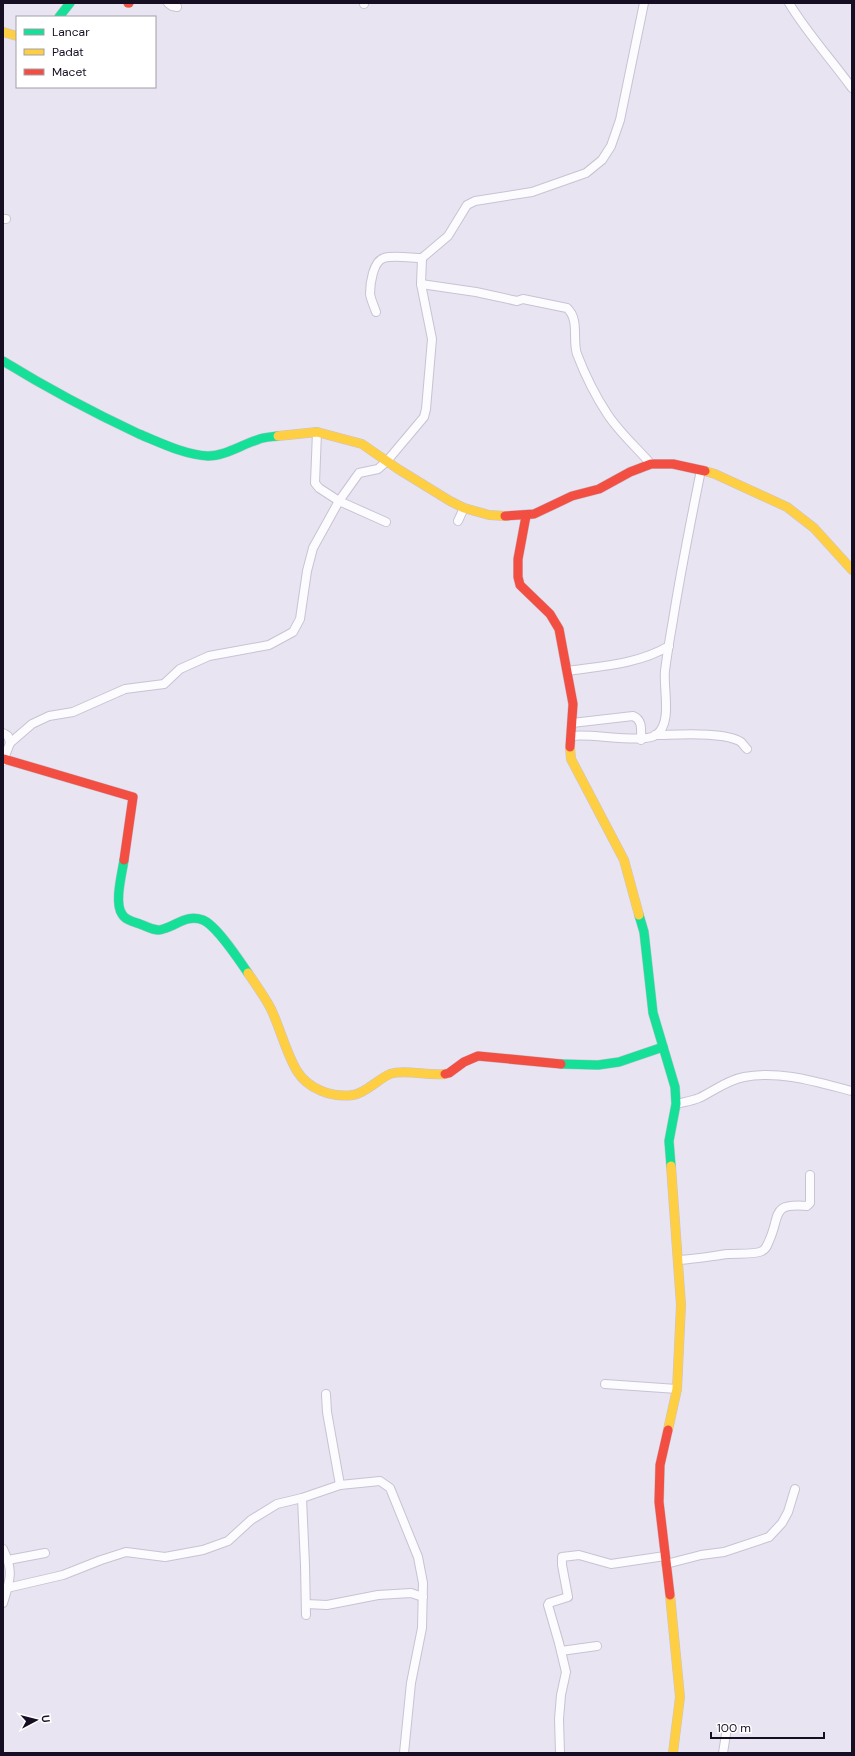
<svg xmlns="http://www.w3.org/2000/svg" width="855" height="1756" font-family="'DM Sans',sans-serif">
	<style>
		.lines { fill: none; stroke-linecap: round; stroke-linejoin: round }
		.street-casing { stroke: #c9c2d3; stroke-width: 10 }
		.fast-casing { stroke: #c9c2d3; stroke-width: 10 }
		.slow-casing { stroke: #c9c2d3; stroke-width: 10 }
		.jam-casing { stroke: #c9c2d3; stroke-width: 10 }
		.street { stroke: #fcfbfd; stroke-width: 8 }
		.fast { stroke: #16e098; stroke-width: 9 }
		.slow { stroke: #ffcf43; stroke-width: 9 }
		.jam { stroke: #f24e42; stroke-width: 9 }
	</style>
	<rect width="100%" height="100%" fill="#e8e4f1"/>
	<g class="lines">
		<defs>
			<g id="street">
				<polyline points="168,3 172,6 177,7"/>
				<polyline points="364,3 364,4"/>
				<path d="M 789,3 C 807,33 831,59 852,88"/>
				<polyline points="3,219 6,219"/>
				<path d="M 421,284 L 476,292 L 517,301 L 523,299 L 567,308 C 580,320 572,339 577,354 C 585,375 596,397 608,415 C 620,433 637,448 651,464"/>
				<path d="M 376,312 C 374,306 371,300 370,294 C 370,284 373,261 384,258 C 393,255 412,258 422,258 L 448,236 L 467,205 L 475,201 L 532,192 L 586,173 L 602,160 L 611,146 L 620,120 L 644,3"/>
				<polyline points="458,521 464,508"/>
				<polyline points="386,522 339,501 359,473 378,469 387,461 424,417 426,409 432,339 421,284 422,258"/>
				<path d="M 567,671 C 602,666 639,664 669,646"/>
				<path d="M 572,723 L 633,716 C 643,720 641,730 641,740"/>
				<polyline points="3,733 8,736 10,743 3,761"/>
				<path d="M 655,735 C 675,735 724,731 741,742 C 743,744 745,747 747,749"/>
				<path d="M 572,736 C 591,733 643,744 656,735 C 673,723 663,689 665,671 C 667,654 670,637 673,620 C 681,569 691,520 701,470"/>
				<polyline points="10,743 32,724 49,716 73,712 125,689 164,684 180,669 209,656 269,645 293,632 300,619 307,571 313,548 339,501 319,488 315,483 317,432"/>
				<path d="M 676,1104 C 683,1102 692,1101 699,1098 C 714,1091 727,1080 744,1077 C 780,1070 817,1082 852,1091"/>
				<path d="M 679,1260 C 696,1259 712,1256 728,1254 C 737,1253 755,1255 762,1251 C 766,1249 767,1246 769,1241 C 781,1215 770,1203 807,1206 L 810,1203 L 810,1175"/>
				<polyline points="605,1384 677,1389"/>
				<polyline points="326,1394 327,1412 340,1485"/>
				<polyline points="302,1498 305,1565 306,1615"/>
				<path d="M 3,1549 C 14,1571 10,1580 3,1603"/>
				<polyline points="8,1560 45,1553"/>
				<polyline points="666,1564 701,1555 724,1552 769,1537 782,1523 788,1512 795,1489"/>
				<polyline points="7,1588 63,1575 101,1560 126,1552 165,1557 203,1550 228,1541 251,1520 277,1504 302,1498 340,1485 380,1481 390,1488 418,1557 423,1583 422,1628 411,1683 404,1753"/>
				<polyline points="306,1604 327,1605 378,1595 411,1593 423,1597"/>
				<polyline points="561,1651 597,1646"/>
				<polyline points="560,1753 559,1719 561,1695 566,1672 559,1643 548,1605 549,1603 568,1597 562,1565 562,1557 579,1555 611,1564 665,1556"/>
				<polyline points="723,1753 726,1734"/>
			</g>
			<g id="fast">
				<polyline points="59,17 70,3"/>
				<path d="M 3,361 C 47,388 92,412 139,434 C 161,443 185,455 208,456 C 225,456 241,445 257,440 C 263,437 271,437 278,436"/>
				<path d="M 124,860 C 122,874 114,903 122,914 C 125,920 134,922 140,924 C 147,927 157,932 163,929 C 178,925 186,914 203,920 C 217,926 239,960 248,973"/>
				<polyline points="639,915 644,932 653,1013 675,1087 676,1104 669,1141 671,1166"/>
				<polyline points="561,1064 598,1065 619,1062 663,1047"/>
			</g>
			<g id="slow">
				<polyline points="3,32 17,36"/>
				<polyline points="278,436 317,432 362,444 398,469 450,501 464,508 489,515 505,516"/>
				<polyline points="705,471 715,474 787,507 814,528 852,570"/>
				<polyline points="570,747 571,759 624,860 639,915"/>
				<path d="M 248,973 C 256,985 265,997 271,1009 C 280,1028 287,1055 297,1071 C 308,1089 332,1098 353,1095 C 366,1093 378,1079 390,1074 C 404,1069 429,1076 445,1074"/>
				<polyline points="668,1430 677,1389 681,1305 671,1166"/>
				<polyline points="670,1595 680,1697 673,1753"/>
			</g>
			<g id="jam">
				<polyline points="128,3 129,3"/>
				<polyline points="505,516 534,514 572,496 599,489 630,472 651,464 673,464 705,471"/>
				<polyline points="526,516 518,559 518,577 520,585 550,614 559,629 573,704 570,747"/>
				<polyline points="4,759 133,797 124,860"/>
				<polyline points="445,1074 449,1073 464,1062 478,1056 561,1064"/>
				<polyline points="668,1430 660,1465 659,1502 670,1595"/>
			</g>
		</defs>
		<use href="#street" class="street-casing"/>
		<use href="#fast" class="fast-casing"/>
		<use href="#slow" class="slow-casing"/>
		<use href="#jam" class="jam-casing"/>
		<use href="#street" class="street"/>
		<use href="#fast" class="fast"/>
		<use href="#slow" class="slow"/>
		<use href="#jam" class="jam"/>
	</g>
	<rect width="855" height="1756" fill="none" stroke="#160e22" stroke-width="8"/>
	<rect x="16" y="16" width="140" height="72" fill="#ffffff" stroke="#a29fa7"/>
	<rect x="24" y="29" width="20" height="6" fill="#16e098" stroke="#a29fa7"/>
	<text x="52" y="36" font-size="12" fill="#160e22">Lancar</text>
	<rect x="24" y="49" width="20" height="6" fill="#ffcf43" stroke="#a29fa7"/>
	<text x="52" y="56" font-size="12" fill="#160e22">Padat</text>
	<rect x="24" y="69" width="20" height="6" fill="#f24e42" stroke="#a29fa7"/>
	<text x="52" y="76" font-size="12" fill="#160e22">Macet</text>
	<g transform="translate(36 1720) rotate(83)" stroke="#ffffff" stroke-width="3" paint-order="stroke">
	<path d="M0-3L7 15L0 10L-7 15Z" fill="#160e22"/>
	<text y="-6" font-size="11" font-weight="bold" text-anchor="middle" fill="#160e22">U</text>
	</g>
	<path d="M711 1732v6h113v-6" fill="none" stroke="#160e22" stroke-width="2"/>
	<text x="717" y="1732" font-size="12" fill="#160e22" stroke="#ffffff" stroke-width="3" paint-order="stroke">100 m</text>
</svg>
